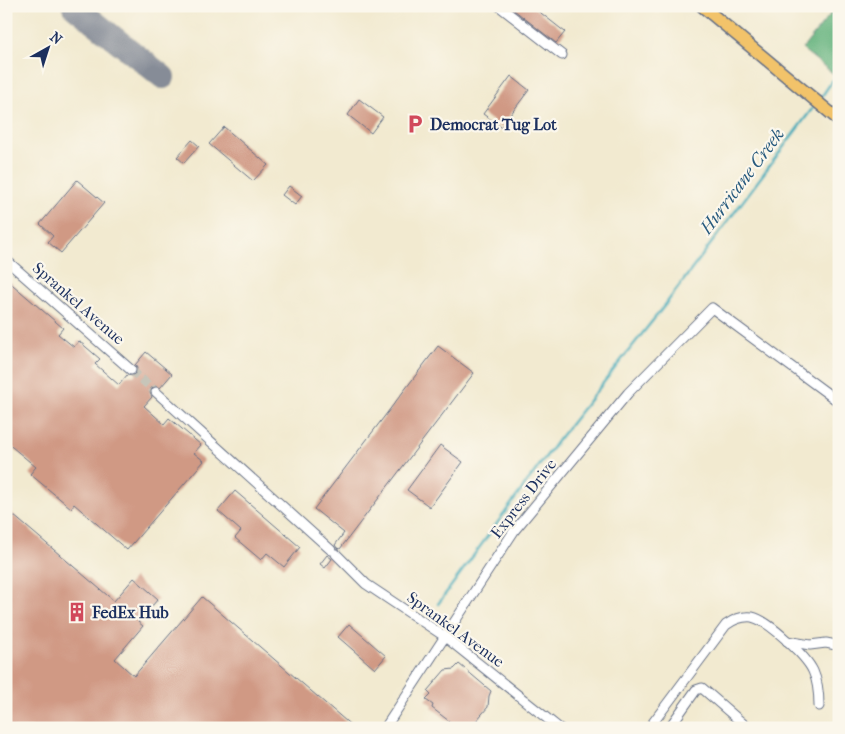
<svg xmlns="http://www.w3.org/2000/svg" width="845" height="734" font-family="'IM FELL French Canon',serif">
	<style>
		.forest { fill: #63b27d; stroke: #3f706e }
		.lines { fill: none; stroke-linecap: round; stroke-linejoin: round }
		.stream { stroke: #3caaba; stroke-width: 2.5 }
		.taxiway { stroke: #868c97; stroke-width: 24 }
		.building { fill: #d09984 }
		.minor-tunnel { stroke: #c7c5b9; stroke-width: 9; stroke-dasharray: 9 4.5; stroke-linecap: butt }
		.minor-casing { stroke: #667086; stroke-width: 11 }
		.major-casing { stroke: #667086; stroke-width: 14 }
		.minor { stroke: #fff; stroke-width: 9 }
		.major { stroke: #f2c36a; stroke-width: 11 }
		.labels { text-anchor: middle; stroke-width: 4.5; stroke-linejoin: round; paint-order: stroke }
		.poi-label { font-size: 16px; font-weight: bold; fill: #1b2f5e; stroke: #fbf7ec; text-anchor: start }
		.street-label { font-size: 16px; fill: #1b2f5e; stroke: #fbf7ec }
		.water-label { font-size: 18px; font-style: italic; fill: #275a7e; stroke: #fbf7ec }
	</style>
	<rect width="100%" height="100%" fill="#fbf7ec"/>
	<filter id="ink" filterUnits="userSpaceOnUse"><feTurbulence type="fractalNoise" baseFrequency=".02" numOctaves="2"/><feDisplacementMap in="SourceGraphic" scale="10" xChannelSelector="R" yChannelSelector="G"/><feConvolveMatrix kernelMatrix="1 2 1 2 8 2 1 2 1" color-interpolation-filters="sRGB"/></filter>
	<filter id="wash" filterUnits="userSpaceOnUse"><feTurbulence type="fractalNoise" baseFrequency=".0096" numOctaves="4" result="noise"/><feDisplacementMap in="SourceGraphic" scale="20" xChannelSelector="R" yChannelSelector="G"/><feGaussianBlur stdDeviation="1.12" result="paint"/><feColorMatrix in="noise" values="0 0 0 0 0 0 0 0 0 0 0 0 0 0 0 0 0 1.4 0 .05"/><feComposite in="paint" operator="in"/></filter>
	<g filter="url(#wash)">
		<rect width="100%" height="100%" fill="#f2ead0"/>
		<polygon class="forest" points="837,6 839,6 839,78 802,49"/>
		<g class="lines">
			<g class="stream">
				<polyline points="820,99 839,71"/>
				<polyline points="438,604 558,440 665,305 815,105"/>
			</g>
			<polyline class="taxiway" points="74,6 163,77"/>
		</g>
		<g id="blocks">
			<g class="building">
				<polygon points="517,6 532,6 565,32 556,43 514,10"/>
				<polygon points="511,76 529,90 501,127 483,114"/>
				<polygon points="359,99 383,117 371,133 348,115"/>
				<polygon points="224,127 268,165 253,181 209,144"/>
				<polygon points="192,140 199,146 184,163 177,157"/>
				<polygon points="77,180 104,203 61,253 48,242 53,236 40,224"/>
				<polygon points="289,186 302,196 295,205 282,195"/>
				<polygon points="6,279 63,328 58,334 74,347 79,341 100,359 95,364 119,385 127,375 133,376 136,374 137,368 135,365 146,352 172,374 160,388 155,386 151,388 150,393 152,397 144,406 164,424 169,418 201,445 194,453 204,461 127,550 74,504 71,508 30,474 36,467 6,442"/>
				<polygon points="438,346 474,373 340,549 337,548 335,545 344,533 314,509"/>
				<polygon points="440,445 463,462 430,507 407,490"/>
				<polygon points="235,491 300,547 284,567 267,553 261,560 235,538 241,531 218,511"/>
				<polygon points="6,509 114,601 134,578 158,599 138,622 143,626 115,659 134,676 202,597 354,728 6,728"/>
				<polygon points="327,555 332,559 325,568 320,564"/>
				<polygon points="349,624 386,656 375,669 338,637"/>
				<polygon points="459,664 491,691 489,696 488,707 470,728 466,725 463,728 458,728 432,708 433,705 426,700 431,695 427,691 445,670 454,669"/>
			</g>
		</g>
	</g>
	<g filter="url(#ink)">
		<use href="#blocks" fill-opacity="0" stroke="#667086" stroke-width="1"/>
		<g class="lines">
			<polyline class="minor-tunnel" points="131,370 156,392"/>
			<defs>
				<g id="minor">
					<polyline points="499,6 562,55"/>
					<polyline points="6,260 131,370"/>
					<polyline points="156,392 331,550"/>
					<polyline points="336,554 366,584 444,636 559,728"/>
					<polyline points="787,641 810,645 826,643 836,645 839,642"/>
					<polyline points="385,728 514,531 628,393 712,308 839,402"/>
					<path d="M 649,728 L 726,625 C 733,620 742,616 752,617 C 768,620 806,656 813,671 C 818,682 819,694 819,706"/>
					<polyline points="669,728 696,690 702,688 748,728"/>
				</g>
				<polyline id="major" points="702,6 839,120"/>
			</defs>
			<use href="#minor" class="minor-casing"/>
			<use href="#major" class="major-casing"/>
			<use href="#minor" class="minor"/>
			<use href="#major" class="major"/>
		</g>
	</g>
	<defs>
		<symbol id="parking-bare" viewBox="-9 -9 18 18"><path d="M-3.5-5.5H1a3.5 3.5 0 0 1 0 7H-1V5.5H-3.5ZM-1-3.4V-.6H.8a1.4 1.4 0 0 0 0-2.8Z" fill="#d1495b" stroke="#fbf7ec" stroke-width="2.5" paint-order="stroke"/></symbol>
		<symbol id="building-bare" viewBox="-9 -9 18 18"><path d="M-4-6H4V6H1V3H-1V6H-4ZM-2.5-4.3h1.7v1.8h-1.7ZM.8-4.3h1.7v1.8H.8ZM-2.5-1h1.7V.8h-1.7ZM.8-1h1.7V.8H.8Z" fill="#d1495b" stroke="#fbf7ec" stroke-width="2.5" paint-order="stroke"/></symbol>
	</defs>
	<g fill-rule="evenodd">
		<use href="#parking-bare" x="401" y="110" width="28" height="28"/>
		<use href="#building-bare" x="63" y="598" width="28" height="28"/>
	</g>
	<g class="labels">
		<g class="poi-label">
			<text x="430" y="130">Democrat Tug Lot</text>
			<text x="92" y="618">FedEx Hub</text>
		</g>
		<g class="street-label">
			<text transform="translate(79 303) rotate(41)" y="6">Sprankel Avenue</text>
			<text transform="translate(523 498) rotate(-52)" y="6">Express Drive</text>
			<text transform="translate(456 629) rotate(36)" y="6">Sprankel Avenue</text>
		</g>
		<g class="water-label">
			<text transform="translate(742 181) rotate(-53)" y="6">Hurricane Creek</text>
		</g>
	</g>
	<rect width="845" height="734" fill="none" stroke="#fbf7ec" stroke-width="25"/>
	<g transform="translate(48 48) rotate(39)" stroke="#fbf7ec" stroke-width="4" paint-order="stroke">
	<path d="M0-4L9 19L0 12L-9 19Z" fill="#1b2f5e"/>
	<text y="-8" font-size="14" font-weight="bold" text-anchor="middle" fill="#1b2f5e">N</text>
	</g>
</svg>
